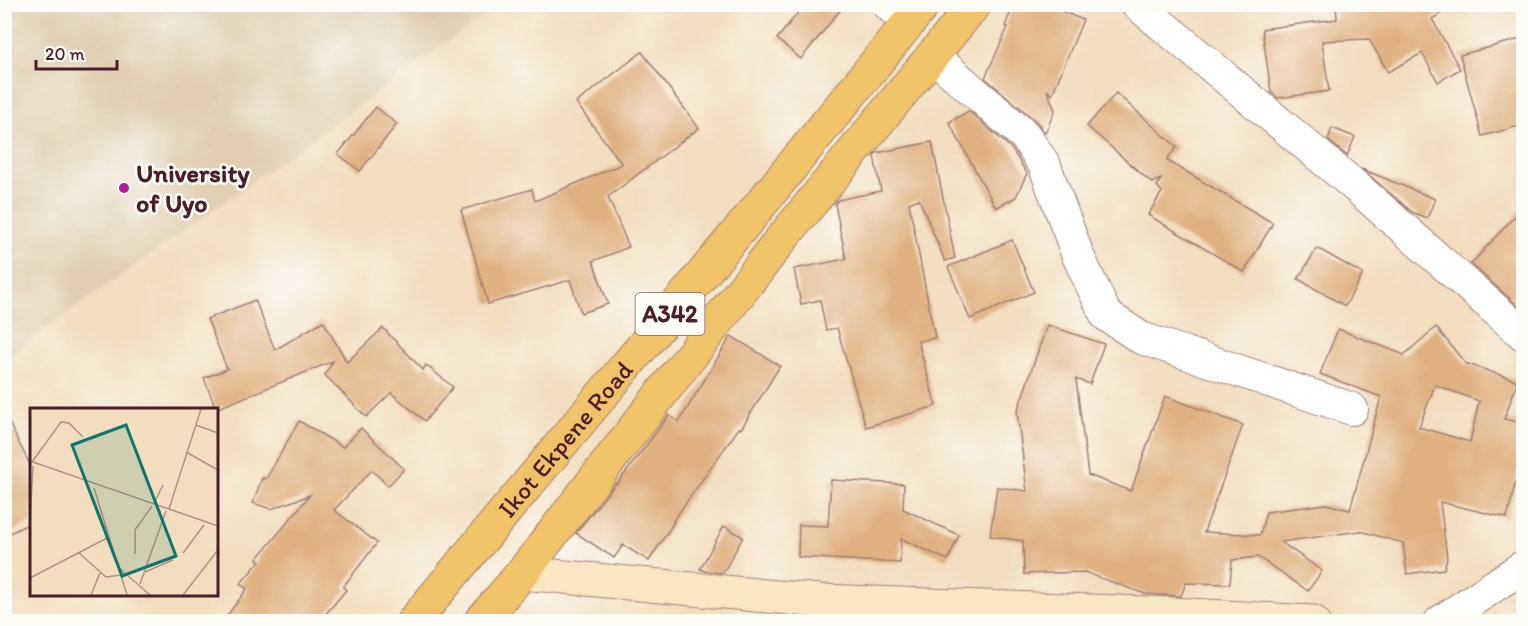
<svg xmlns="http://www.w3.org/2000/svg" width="1528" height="626" font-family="Itim,sans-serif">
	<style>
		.built { fill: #e0cdb1 }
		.building { fill: #e0b181; fill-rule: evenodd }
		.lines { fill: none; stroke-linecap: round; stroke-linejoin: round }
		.street-casing { stroke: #9e7e74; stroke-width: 34 }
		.secondary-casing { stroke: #9e7e74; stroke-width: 35 }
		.highway-casing { stroke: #9e7e74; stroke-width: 35 }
		.street { stroke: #fff; stroke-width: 32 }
		.secondary { stroke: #f9e7c3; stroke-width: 33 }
		.highway { stroke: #f0c369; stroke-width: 33 }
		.poi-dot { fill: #b5179e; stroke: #fdfcf7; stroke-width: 2 }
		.labels { text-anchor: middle; stroke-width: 5; stroke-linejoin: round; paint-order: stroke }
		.shield { fill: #fdfcf7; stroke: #806168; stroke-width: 1.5 }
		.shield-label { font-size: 24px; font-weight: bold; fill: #4a1f2b }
		.poi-label { font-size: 26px; font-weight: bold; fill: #4a1f2b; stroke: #fdfcf7; text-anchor: start }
		.street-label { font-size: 26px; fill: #4a1f2b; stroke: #fdfcf7 }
		.inset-road { fill: none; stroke: #af9183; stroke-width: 1.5 }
		.view { fill: #0f766e; fill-opacity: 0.15; stroke: #0f766e; stroke-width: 3 }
		.inset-edge { fill: none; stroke: #4a1f2b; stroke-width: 3 }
	</style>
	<rect width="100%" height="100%" fill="#fdfcf7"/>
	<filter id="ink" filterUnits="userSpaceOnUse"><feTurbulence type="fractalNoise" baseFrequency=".0167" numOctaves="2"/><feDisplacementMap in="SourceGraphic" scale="12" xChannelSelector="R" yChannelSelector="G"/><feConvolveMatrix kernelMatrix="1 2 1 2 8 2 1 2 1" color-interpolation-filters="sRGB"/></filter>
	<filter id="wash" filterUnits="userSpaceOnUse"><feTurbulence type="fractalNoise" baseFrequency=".008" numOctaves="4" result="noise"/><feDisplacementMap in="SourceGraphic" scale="24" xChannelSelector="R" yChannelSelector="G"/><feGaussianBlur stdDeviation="1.35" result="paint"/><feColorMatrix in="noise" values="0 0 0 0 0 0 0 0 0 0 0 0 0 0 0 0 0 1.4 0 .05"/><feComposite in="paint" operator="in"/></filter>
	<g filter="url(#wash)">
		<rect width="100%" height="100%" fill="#f2ddbe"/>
		<polygon class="built" points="5,4 481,4 481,18 5,358"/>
		<g id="blocks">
			<g class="building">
				<polygon points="805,4 845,4 801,59 777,39"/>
				<polygon points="1014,4 1044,4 1083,20 1052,95 1047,90 1055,110 1045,133 1037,122 985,78 1008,27 1005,26"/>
				<polygon points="1336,4 1456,4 1432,19 1460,69 1438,82 1422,53 1388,72 1369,39 1322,41 1329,91 1278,98 1271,92 1262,29 1337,19"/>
				<polygon points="1524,38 1524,125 1482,136 1460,55"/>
				<polygon points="642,52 699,128 608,197 629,247 593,261 608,304 581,313 570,280 488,304 461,210 532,189 535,201 622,164 576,103"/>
				<polygon points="1116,93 1177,147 1166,160 1273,223 1244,272 1148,215 1162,192 1157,186 1161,179 1152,183 1087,126"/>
				<polygon points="376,107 397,124 360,171 338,154"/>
				<polygon points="969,111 1011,148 1027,173 1016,197 996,208 949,122"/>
				<polygon points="1332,128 1355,137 1347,156 1328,140"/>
				<polygon points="932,142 955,258 945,261 919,199 909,203 935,338 918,341 936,406 866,427 837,328 826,330 820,300 801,304 794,269 846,259 835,204 838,200 881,191 874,156 876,153"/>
				<polygon points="1362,169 1435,199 1427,218 1412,212"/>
				<polygon points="1524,206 1524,311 1471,264"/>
				<polygon points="1012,240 1034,292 970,319 948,267"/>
				<polygon points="1317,248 1363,274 1345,306 1298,279"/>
				<polygon points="255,300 275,350 323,321 347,362 383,328 423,370 426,365 453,387 425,421 391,393 366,417 325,375 333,361 216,409 204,378 227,369 207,319"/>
				<path d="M 1047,325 L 1104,344 L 1090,384 L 1076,379 L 1088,475 L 1131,491 L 1165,396 L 1243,425 L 1204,532 L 1260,535 L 1266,512 L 1326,504 L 1350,510 L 1381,397 L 1320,374 L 1338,329 L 1404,355 L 1436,327 L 1465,363 L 1518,381 L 1504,419 L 1524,423 L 1524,448 L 1507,518 L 1440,502 L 1447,558 L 1444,569 L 1407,574 L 1403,543 L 1360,531 L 1281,542 L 1322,571 L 1308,591 L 1258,557 L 1232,560 L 1230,584 L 1186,583 L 1181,596 L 1145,594 L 1084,572 L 1024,574 L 1023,541 L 990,536 L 997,487 L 1027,491 L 1017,412 ZM 1435,385 L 1479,401 L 1470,442 L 1419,427 Z"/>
				<polygon points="731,336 780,366 741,429 739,428 673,521 674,522 649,561 623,545 614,558 576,533 616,483 617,484 669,415 679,422"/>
				<polygon points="4,413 32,469 32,522 4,536"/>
				<polygon points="299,421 343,447 361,428 404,469 388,486 372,470 334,510 377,543 343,587 346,590 320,621 223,621 247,589 240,584 260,561 257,559 310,495 271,509 253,503 262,478 266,479"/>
				<polygon points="831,480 904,484 903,509 959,535 948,560 901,539 900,563 798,557 799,525 828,526"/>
				<polygon points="724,526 743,537 723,573 705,571 700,569"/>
			</g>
		</g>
	</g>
	<g filter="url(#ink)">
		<use href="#blocks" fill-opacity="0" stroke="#9e7e74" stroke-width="1.5"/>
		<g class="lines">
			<defs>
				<g id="street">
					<polyline points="888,4 908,23"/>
					<polyline points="1137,4 1361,191 1524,335"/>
					<polyline points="933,56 1025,136 1044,164 1078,256 1106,315 1141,338 1352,409"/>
					<polyline points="1440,622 1524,566"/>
				</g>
				<polyline id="secondary" points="522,573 820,601 1172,614 1313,622"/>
				<g id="highway">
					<path id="s1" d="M 413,622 L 751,216 L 924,4"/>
					<polyline points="480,622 522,573 780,241 975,4"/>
				</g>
			</defs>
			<use href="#street" class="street-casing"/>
			<use href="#secondary" class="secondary-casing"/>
			<use href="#highway" class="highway-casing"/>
			<use href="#street" class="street"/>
			<use href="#secondary" class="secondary"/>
			<use href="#highway" class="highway"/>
		</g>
	</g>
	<circle class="poi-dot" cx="124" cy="188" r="6"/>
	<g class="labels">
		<rect class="shield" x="635.5" y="293" width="69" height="42" rx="4.5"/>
		<g class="shield-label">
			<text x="670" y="322">A342</text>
		</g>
		<g class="poi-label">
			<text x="136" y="182">University<tspan x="136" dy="30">of Uyo</tspan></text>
		</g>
		<g class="street-label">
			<text dy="9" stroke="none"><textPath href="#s1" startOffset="238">Ikot Ekpene Road</textPath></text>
		</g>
	</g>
	<g transform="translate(30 408)">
		<rect width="188" height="188" fill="#f2ddbe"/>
		<path class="inset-road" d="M 166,17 L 188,25M 156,44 L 188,62M 0,53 L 188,118M 2,54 L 31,14 L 39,15 L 53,29M 64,80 L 97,187M 124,95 L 133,77M 139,101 L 171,1M 0,113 L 3,58M 49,145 L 76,169 L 91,167M 153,145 L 174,117M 105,146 L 105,122 L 122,98M 89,160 L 120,187M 115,164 L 143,152M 0,170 L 79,129M 110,176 L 136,103M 61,187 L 70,165M 153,187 L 188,142"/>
		<path class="view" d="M 96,17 L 146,148 L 92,168 L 42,37 Z"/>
		<rect width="188" height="188" class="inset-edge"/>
	</g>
	<rect width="1528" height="626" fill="none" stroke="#fdfcf7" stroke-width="24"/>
	<path d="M36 60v9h81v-9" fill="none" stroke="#4a1f2b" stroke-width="3"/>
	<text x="45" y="60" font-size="18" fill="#4a1f2b" stroke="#fdfcf7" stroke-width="4.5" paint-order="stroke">20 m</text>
</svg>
